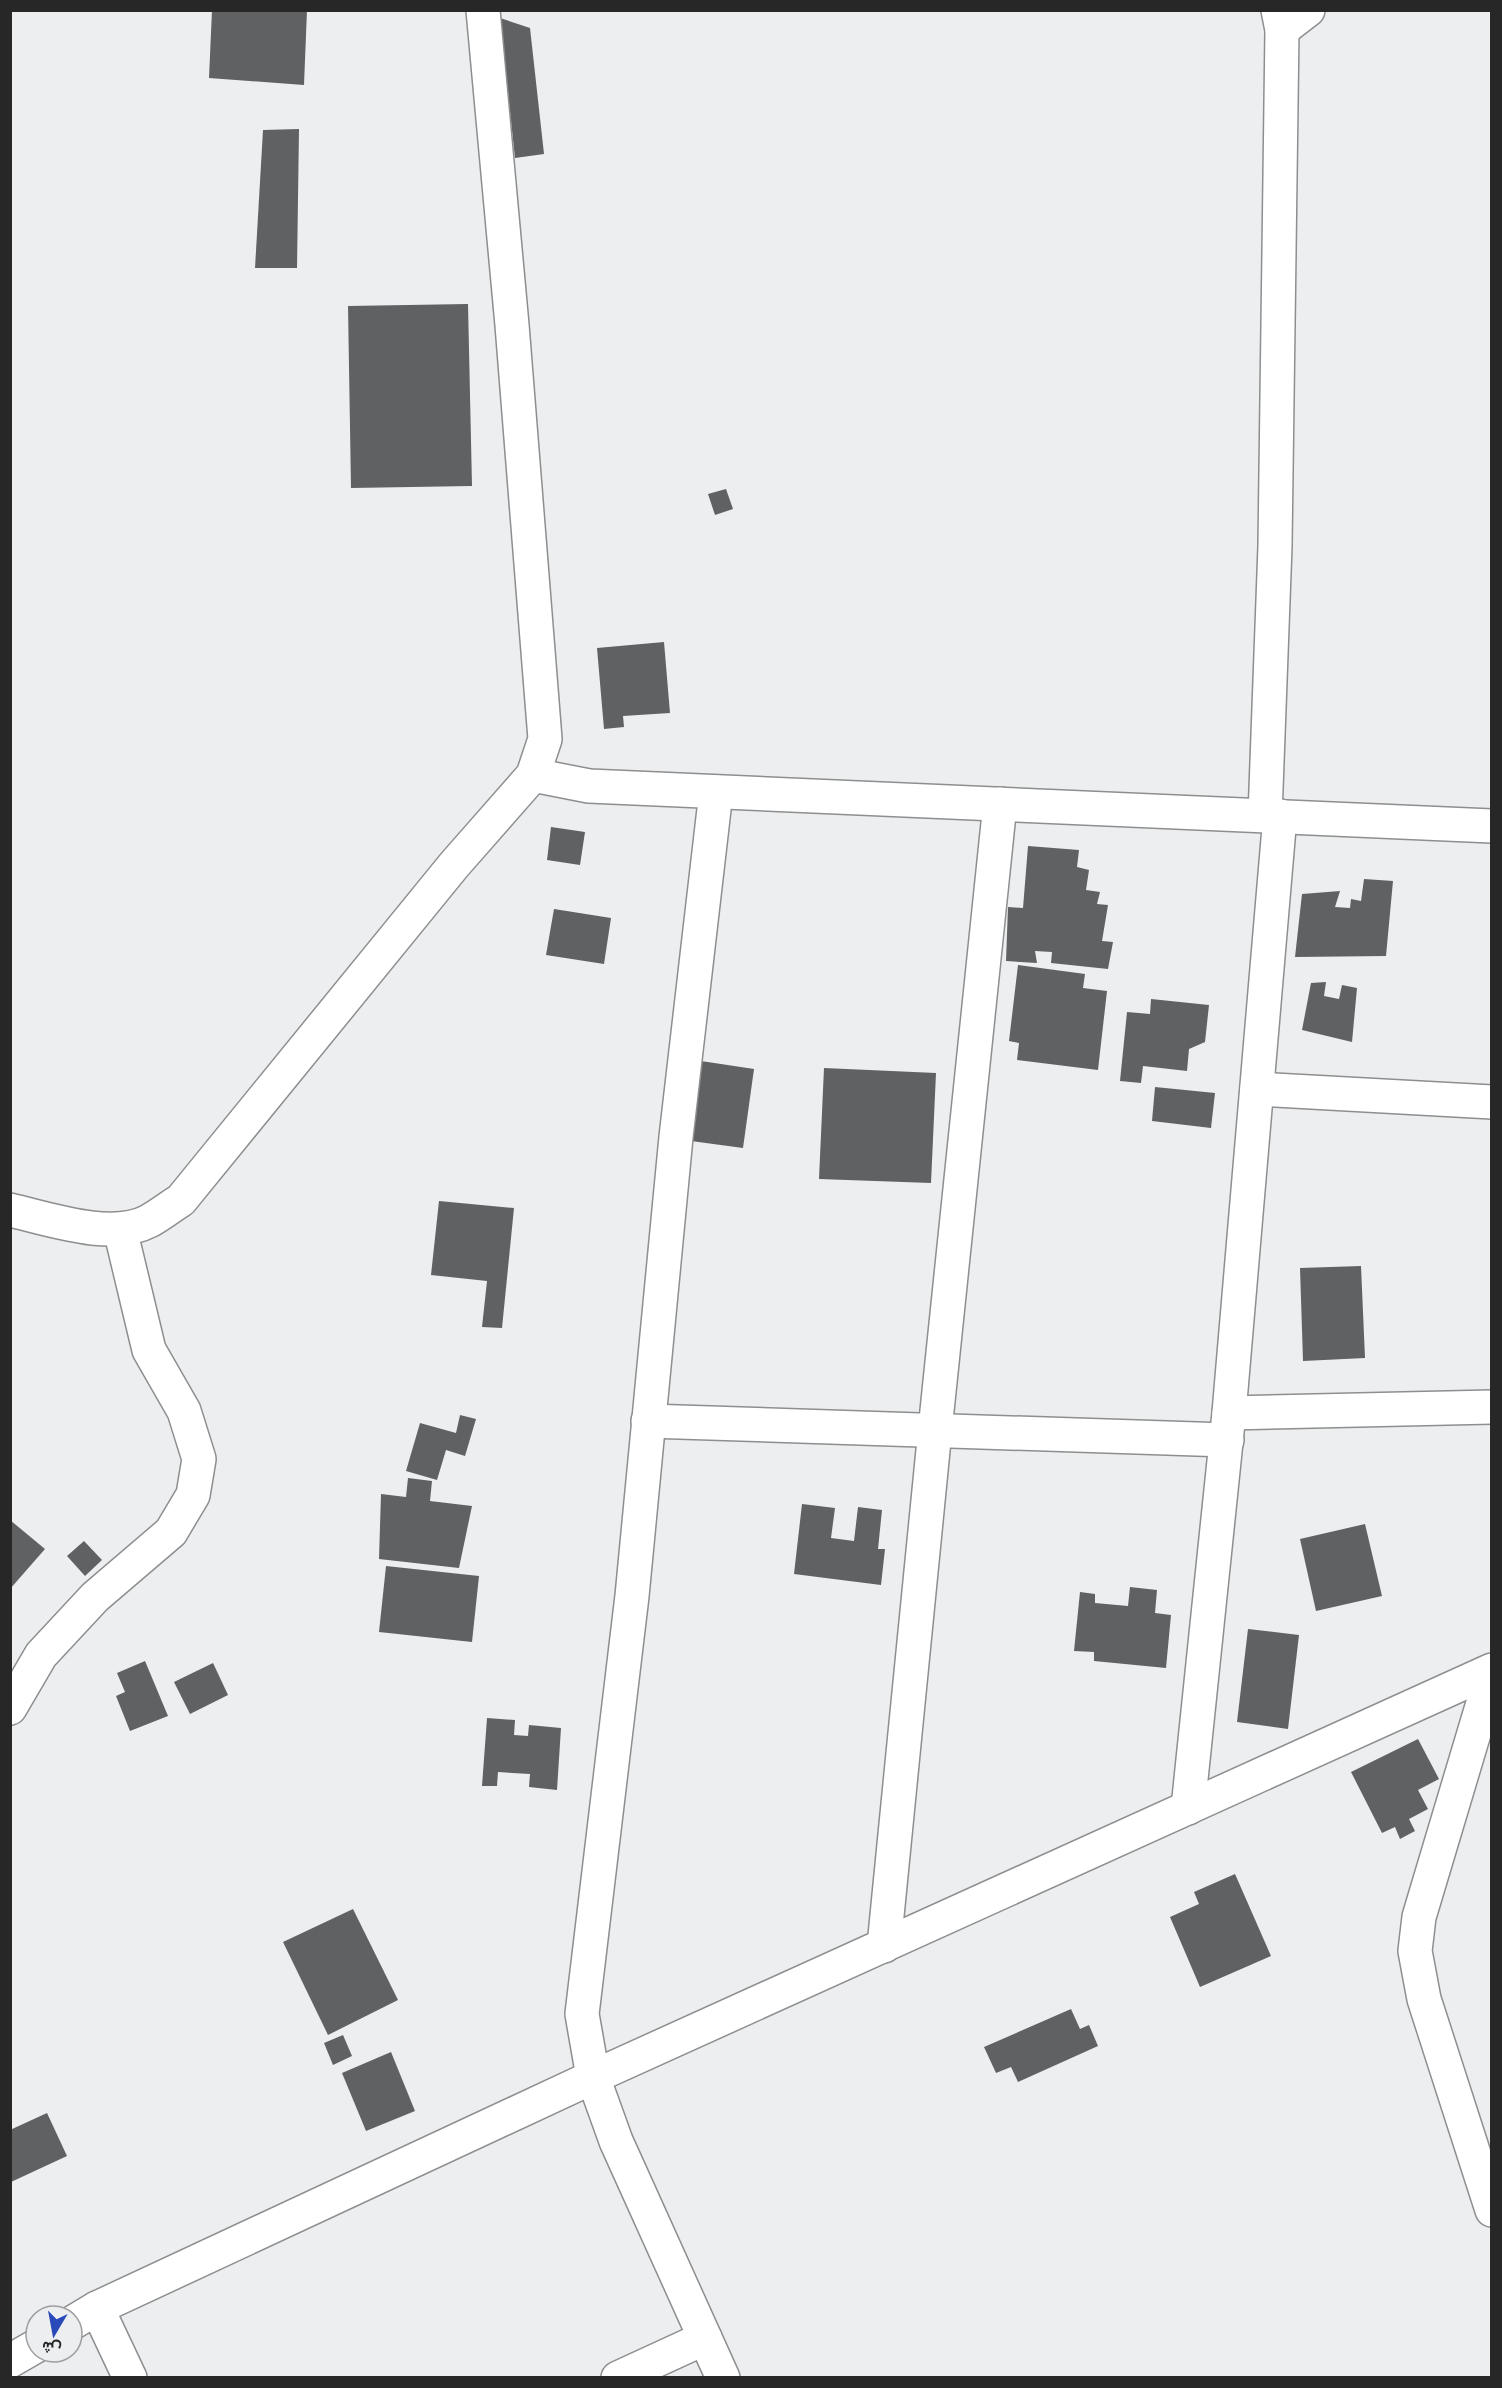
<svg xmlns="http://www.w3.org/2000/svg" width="1502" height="2388" font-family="'Sofia Sans Condensed',Vazirmatn,sans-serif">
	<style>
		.building { fill: #606162 }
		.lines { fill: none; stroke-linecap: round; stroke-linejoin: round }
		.minor-casing { stroke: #8d8e8f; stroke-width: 36 }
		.minor { stroke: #fff; stroke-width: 33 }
	</style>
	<rect width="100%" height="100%" fill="#edeeef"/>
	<g class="building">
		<polygon points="212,10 307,10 304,85 209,78"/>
		<polygon points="500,18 530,28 544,154 515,158"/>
		<polygon points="299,129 297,268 255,268 263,130"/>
		<polygon points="468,304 472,486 351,488 348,306"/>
		<polygon points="726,489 733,509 715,515 708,494"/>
		<polygon points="664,642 670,713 623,716 624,727 604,729 597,648"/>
		<polygon points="551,827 585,832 580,865 547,860"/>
		<polygon points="1028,846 1079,850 1077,867 1089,870 1086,890 1100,892 1097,904 1108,905 1102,941 1113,942 1108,969 1051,963 1052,952 1035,951 1037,963 1006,961 1008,907 1023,908"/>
		<polygon points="1364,879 1393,881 1386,956 1295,957 1302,894 1340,891 1335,907 1350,908 1351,899 1361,901"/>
		<polygon points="554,909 611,918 604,964 546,955"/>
		<polygon points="1018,965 1085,974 1083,988 1107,991 1098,1070 1017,1060 1019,1043 1009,1041"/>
		<polygon points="1326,982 1324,996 1339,999 1342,985 1357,988 1352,1042 1302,1030 1311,983"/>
		<polygon points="1151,999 1209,1005 1205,1042 1189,1049 1187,1071 1143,1066 1141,1083 1120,1081 1127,1012 1150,1014"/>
		<polygon points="701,1061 754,1069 743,1148 691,1141"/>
		<polygon points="824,1068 936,1073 931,1183 819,1179"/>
		<polygon points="1155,1087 1215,1093 1211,1128 1152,1121"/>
		<polygon points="439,1201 514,1208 502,1328 482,1327 487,1281 431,1275"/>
		<polygon points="1361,1266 1365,1358 1303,1361 1300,1268"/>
		<polygon points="460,1415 476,1419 465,1456 446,1450 437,1480 406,1471 420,1423 456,1433"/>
		<polygon points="408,1478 432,1481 430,1501 472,1506 459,1568 379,1559 381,1494 406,1497"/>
		<polygon points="802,1504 835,1508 831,1538 854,1541 858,1507 882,1510 878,1549 885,1549 881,1585 794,1574"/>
		<polygon points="10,1520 45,1549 10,1589"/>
		<polygon points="1365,1524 1382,1596 1316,1611 1300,1539"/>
		<polygon points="84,1541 102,1560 85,1576 67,1556"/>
		<polygon points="386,1566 479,1576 472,1642 379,1632"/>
		<polygon points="1130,1587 1157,1590 1155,1613 1171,1615 1166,1668 1094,1661 1094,1652 1074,1651 1080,1592 1095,1594 1095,1603 1128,1606"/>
		<polygon points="1248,1629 1299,1635 1288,1729 1237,1722"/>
		<polygon points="145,1661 168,1716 130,1731 116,1696 125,1692 117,1673"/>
		<polygon points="213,1663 228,1695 190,1714 174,1682"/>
		<polygon points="487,1718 515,1720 514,1735 528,1736 529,1725 561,1728 557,1790 529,1787 530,1774 498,1772 497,1786 482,1786"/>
		<polygon points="1418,1739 1439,1779 1418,1790 1428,1809 1409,1819 1415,1831 1400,1839 1395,1827 1382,1833 1351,1772"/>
		<polygon points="1235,1874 1271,1956 1200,1987 1170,1917 1199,1904 1194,1892"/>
		<polygon points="353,1909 398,2000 328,2035 283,1942"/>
		<polygon points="1071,2009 1080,2029 1089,2025 1098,2046 1018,2082 1011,2067 996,2073 984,2047"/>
		<polygon points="343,2035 352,2056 333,2065 324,2043"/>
		<polygon points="391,2052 415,2111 366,2131 342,2073"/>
		<polygon points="47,2113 67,2156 11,2182 10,2130"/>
	</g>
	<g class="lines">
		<defs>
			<g id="minor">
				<polyline points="1282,30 1308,10"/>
				<polyline points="533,775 589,786 1492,826"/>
				<polyline points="716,792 676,1137 632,1596 582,2014 593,2077 616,2141 723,2378"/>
				<polyline points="1265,816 1275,546 1282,30 1278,10"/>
				<polyline points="1257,1089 1492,1102"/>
				<path d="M 10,1210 C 49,1219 112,1241 149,1221 C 160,1215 170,1207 181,1200 L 454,865 L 533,775 L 545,739 L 512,325 L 483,10"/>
				<polyline points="1229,1413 1492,1407"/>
				<polyline points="648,1421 1227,1440"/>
				<polyline points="1492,1673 1419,1917 1415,1951 1424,1999 1492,2210"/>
				<polyline points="10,1708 41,1655 95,1597 171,1532 193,1495 199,1459 184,1411 149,1350 120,1229"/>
				<polyline points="1188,1808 1229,1413 1280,816"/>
				<polyline points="884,1946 935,1430 1000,804"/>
				<polyline points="97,2308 130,2378"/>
				<polyline points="72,2323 97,2308 593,2077 1492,1670"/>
				<polyline points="10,2361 36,2346"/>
				<polyline points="618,2378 705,2338"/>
			</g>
		</defs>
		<use href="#minor" class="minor-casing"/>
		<use href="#minor" class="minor"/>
	</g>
	<rect width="1502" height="2388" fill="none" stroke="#272727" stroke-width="24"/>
	<g transform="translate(54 2334) rotate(190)"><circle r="28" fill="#edeeef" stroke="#9e9e9f" stroke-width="1.5"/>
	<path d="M0-4.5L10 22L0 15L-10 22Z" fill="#2b4aba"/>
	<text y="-9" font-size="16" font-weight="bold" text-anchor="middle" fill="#272727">ش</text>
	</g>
</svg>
